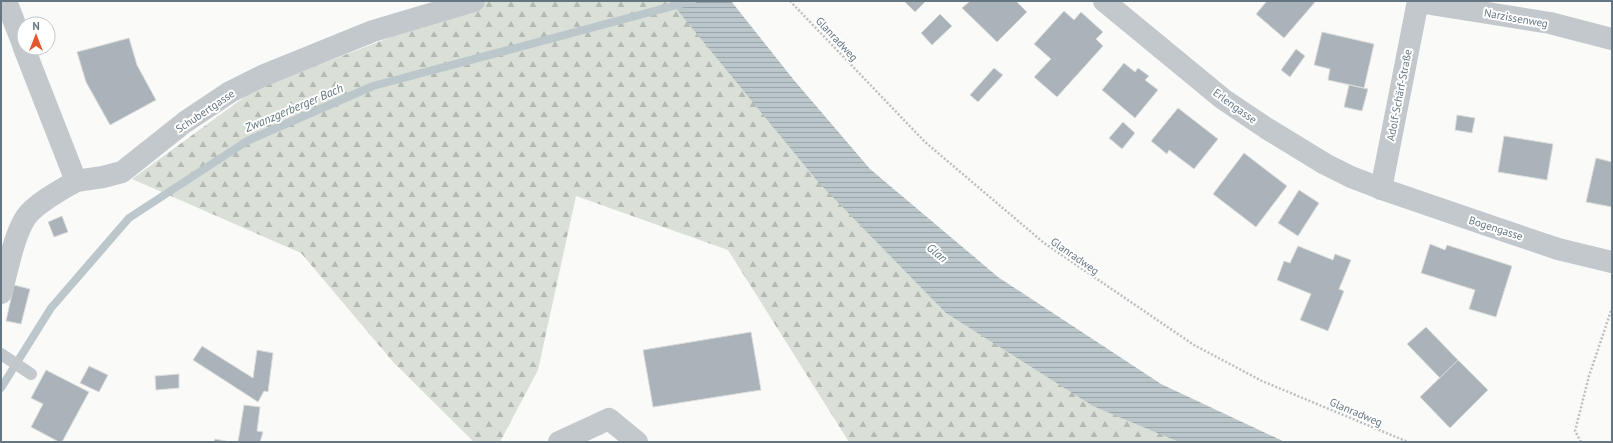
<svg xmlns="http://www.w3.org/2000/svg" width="1613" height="443" font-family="'PT Sans',sans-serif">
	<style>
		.forest { fill: url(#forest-firs) }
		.water { fill: url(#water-rules) }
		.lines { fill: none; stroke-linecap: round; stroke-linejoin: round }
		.stream { stroke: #bbc7cb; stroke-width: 8 }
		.building { fill: #aab3b9; stroke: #dcdcda }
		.path { stroke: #bbbfc2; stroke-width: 2.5; stroke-dasharray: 2 2; stroke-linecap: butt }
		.service { stroke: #c3c8cc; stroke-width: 12 }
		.minor { stroke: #c3c8cc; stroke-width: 22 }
		.labels { text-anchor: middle; stroke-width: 4; stroke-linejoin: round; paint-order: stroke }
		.street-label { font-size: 11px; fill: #657683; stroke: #fff }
		.water-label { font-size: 12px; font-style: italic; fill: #60757c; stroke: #fff }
	</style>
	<defs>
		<pattern id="forest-firs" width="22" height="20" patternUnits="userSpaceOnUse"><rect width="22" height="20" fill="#dadfd7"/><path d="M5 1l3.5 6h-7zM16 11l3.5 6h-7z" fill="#b4b9b4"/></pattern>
		<pattern id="water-rules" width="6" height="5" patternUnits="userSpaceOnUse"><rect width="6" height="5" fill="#bbc7cb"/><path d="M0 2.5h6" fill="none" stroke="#9ca6aa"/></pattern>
	</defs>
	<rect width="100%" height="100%" fill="#fafaf8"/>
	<polygon class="forest" points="484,1 687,1 1141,424 1179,442 849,442 728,250 576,196 538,370 500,442 474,442 394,363 301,253 132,179 254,90"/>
	<polygon class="water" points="670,1 731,1 793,79 870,169 998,277 1161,384 1285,442 1179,442 1093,406 946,313 819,183"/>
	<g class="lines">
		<polyline class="stream" points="1,388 51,308 129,218 247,141 373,86 692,1"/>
	</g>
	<g class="building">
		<polygon points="904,1 926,1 915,12"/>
		<polygon points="970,1 1016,1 1027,12 997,42 962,8"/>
		<polygon points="1267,1 1316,1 1284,38 1256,14"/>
		<polygon points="1064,11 1074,20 1081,12 1103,32 1096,39 1103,46 1057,97 1034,77 1051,59 1034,44"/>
		<polygon points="940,14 952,26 932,45 921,33"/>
		<polygon points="1322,32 1374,44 1364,88 1328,80 1330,69 1314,65"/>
		<polygon points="129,38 137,65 156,100 110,125 86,82 77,52"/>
		<polygon points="1296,49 1305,56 1290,77 1281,70"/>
		<polygon points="1124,63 1135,72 1138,68 1149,76 1145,80 1158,90 1135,118 1102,90"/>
		<polygon points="994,68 1003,75 978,102 970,95"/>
		<polygon points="1349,85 1368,89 1362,111 1344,107"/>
		<polygon points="1178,108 1218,139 1194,169 1169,150 1167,154 1151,141"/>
		<polygon points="1457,115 1475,118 1472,133 1455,130"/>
		<polygon points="1123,122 1135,133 1122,149 1109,138"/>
		<polygon points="1504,136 1553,144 1547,180 1498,172"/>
		<polygon points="1244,153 1287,186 1256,227 1213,194"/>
		<polygon points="1596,158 1612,162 1612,207 1586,202"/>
		<polygon points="1299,190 1319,203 1298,236 1278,223"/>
		<polygon points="62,216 68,232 54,237 48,222"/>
		<polygon points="1430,244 1445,250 1447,245 1512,266 1496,317 1469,309 1475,290 1421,273"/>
		<polygon points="1298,246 1333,260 1335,254 1351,260 1339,289 1344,291 1328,331 1300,320 1311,294 1277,280 1284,261 1290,263"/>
		<polygon points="14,285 30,289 21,324 6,321"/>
		<polygon points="1426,327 1458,360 1440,378 1407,344"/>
		<polygon points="751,332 761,390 653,407 643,350"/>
		<polygon points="202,346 253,378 257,350 273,353 268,392 264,391 258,402 193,360"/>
		<polygon points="1458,360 1488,390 1450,428 1420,397"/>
		<polygon points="89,366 108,375 99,392 80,383"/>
		<polygon points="46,370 89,392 62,442 59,442 31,427 43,404 31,398"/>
		<polygon points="179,374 179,388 156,390 155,376"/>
		<polygon points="244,405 260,407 257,431 263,432 260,442 238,442"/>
		<polygon points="215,439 230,442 214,442"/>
	</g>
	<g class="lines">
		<g class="path">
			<polyline points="790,1 925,142 1044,243 1194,345 1262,381 1408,442"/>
			<polyline points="1581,442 1575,431 1589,376 1612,308"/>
		</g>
		<polyline class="service" points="1,354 31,374"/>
		<g class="minor">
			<polyline points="6,1 24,47"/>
			<polyline points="1104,1 1223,99 1266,128 1325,164 1351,177 1385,190 1490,226 1558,249 1612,262"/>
			<polyline points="1418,2 1550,23 1612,39"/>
			<polyline points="24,48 76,181 103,177 122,172 185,122 230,92 262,76 373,31 474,1"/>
			<polyline points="1381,189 1418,1"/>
			<path d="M 1,293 C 8,270 13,237 26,217 C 36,203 61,190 76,181"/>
			<polyline points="559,442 609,419 637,442"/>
		</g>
	</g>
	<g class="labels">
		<g class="street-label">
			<text transform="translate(1516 18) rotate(10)" y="4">Narzissenweg</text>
			<text transform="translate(837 39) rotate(47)" y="4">Glanradweg</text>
			<text transform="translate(1399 95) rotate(-79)" y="4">Adolf-Schärf-Straße</text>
			<text transform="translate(1235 106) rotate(36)" y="4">Erlengasse</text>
			<text transform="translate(205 111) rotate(-34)" y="4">Schubertgasse</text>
			<text transform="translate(1496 228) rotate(18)" y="4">Bogengasse</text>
			<text transform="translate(1075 256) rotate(35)" y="4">Glanradweg</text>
			<text transform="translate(1356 412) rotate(23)" y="4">Glanradweg</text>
		</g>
		<g class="water-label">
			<text transform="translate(294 108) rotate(-23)" y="4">Zwanzgerberger Bach</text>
			<text transform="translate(937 253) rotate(40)" y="4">Glan</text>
		</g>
	</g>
	<rect width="1613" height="443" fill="none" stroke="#657683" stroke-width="4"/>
	<g transform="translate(36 36)"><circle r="19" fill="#ffffff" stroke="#c1c8cd"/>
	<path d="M0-3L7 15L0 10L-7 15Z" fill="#e4572e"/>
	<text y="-6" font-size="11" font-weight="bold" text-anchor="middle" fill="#657683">N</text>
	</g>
</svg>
